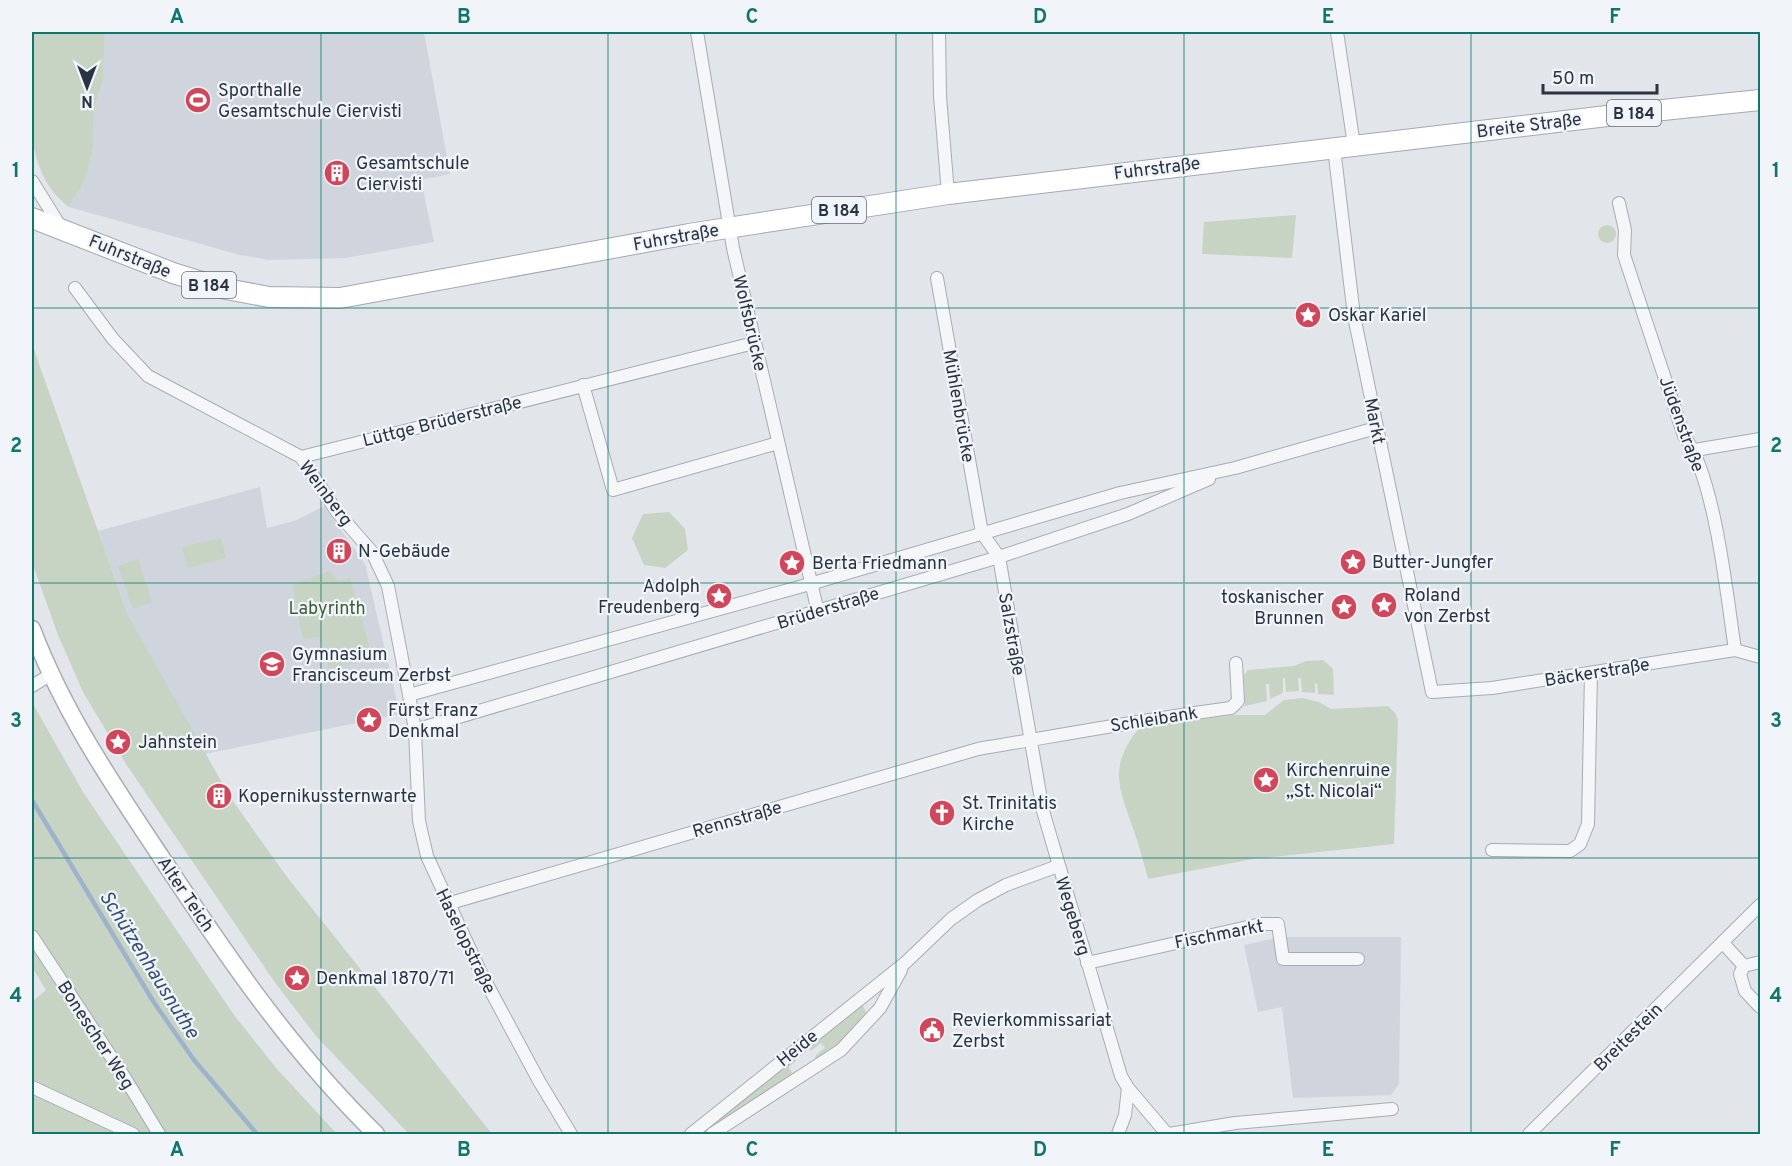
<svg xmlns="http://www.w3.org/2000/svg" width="1792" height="1166" font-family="Overpass,sans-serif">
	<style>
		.built { fill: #d0d4dc }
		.green { fill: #c7d4c3 }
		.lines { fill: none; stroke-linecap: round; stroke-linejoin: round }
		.stream { stroke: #9cb3cb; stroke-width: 4.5 }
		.street-casing { stroke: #a7acb4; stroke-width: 14 }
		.secondary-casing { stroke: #a7acb4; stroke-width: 19 }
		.primary-casing { stroke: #a1a9b6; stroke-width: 22 }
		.street { stroke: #f4f6f8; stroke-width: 12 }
		.secondary { stroke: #fff; stroke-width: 16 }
		.primary { stroke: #fff; stroke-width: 20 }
		.grid { fill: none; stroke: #0f766e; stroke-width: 1.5; stroke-opacity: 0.55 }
		.labels { text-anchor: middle; stroke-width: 4.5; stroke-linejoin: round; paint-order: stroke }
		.shield { fill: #f1f4f8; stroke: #656d79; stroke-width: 1.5 }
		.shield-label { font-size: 16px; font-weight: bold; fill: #293342 }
		.poi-label { font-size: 18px; fill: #293342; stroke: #f1f4f8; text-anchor: start }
		.street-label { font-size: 18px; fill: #293342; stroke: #f1f4f8 }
		.park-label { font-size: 18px; fill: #3e5e36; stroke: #f1f4f8 }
		.water-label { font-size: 20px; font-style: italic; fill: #335177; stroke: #f1f4f8 }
		.neatline { fill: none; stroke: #0f766e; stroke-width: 2 }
		.grid-label { font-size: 20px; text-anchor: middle; font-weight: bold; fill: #0f766e }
	</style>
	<rect width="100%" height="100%" fill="#e2e5ea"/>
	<g class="built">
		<polygon points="105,32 424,32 450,174 421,180 434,242 346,258 269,260 240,255 69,207 86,178 93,149 94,111 103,79"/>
		<polygon points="260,487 267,528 297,520 324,506 365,564 400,714 205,754 127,613 98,531"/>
		<polygon points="1280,937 1401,937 1399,1084 1391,1095 1293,1098 1282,1007 1258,1012 1244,945"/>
	</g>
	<g class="green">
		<path d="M 32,32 L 105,32 L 103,79 L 94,111 L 93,149 L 86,178 L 69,207 C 17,168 32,88 32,32 Z"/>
		<polygon points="1296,215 1292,258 1202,254 1204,222"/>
		<circle cx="1607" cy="234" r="9"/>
		<polygon points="32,344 127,613 230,797 287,877 492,1134 409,1134 316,1036 276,984 126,764 83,692 58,635 32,562"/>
		<polygon points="669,512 685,529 688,550 665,568 644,565 632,538 643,514"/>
		<polygon points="221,538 226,558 187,568 182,547"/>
		<polygon points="138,559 152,602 133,609 118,566"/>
		<polygon points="329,571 340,582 350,577 373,659 329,669 320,637 303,639 292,585"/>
		<polygon points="1323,660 1333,669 1334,695 1318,694 1317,684 1315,683 1315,693 1302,692 1301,678 1298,678 1299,691 1286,692 1285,678 1283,678 1283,693 1270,699 1269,684 1266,684 1267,701 1245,706 1244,675 1248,670 1294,666 1306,661"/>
		<path d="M 1302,698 L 1319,702 L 1331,709 L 1388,706 L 1395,713 L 1398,720 L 1394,844 L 1253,859 L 1148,879 C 1144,864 1140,849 1135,834 C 1120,790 1106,768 1140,727 L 1233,715 L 1265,715 L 1284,700 Z"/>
		<polygon points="32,702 83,792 234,1015 277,1069 337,1134 32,1134 32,1002 46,990 32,967"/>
		<polygon points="858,1006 863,1006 866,1012 852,1032 814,1063 816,1055 825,1048 821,1043 812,1050 804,1048"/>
		<polygon points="797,1054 796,1061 789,1067 792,1073 808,1067 706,1134 703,1131"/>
	</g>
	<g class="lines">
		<polyline class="stream" points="32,800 153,1001 194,1060 257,1134"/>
		<defs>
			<g id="street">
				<polyline points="697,32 733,248 818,612"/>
				<polyline points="939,32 940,96 948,194"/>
				<polyline points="1337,32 1354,145"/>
				<polyline points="1334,148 1354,316 1432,692 1492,688 1735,650 1760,657"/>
				<polyline points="32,181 62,229"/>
				<path d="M 1619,203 L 1625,230 L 1624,255 L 1684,436 C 1715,476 1727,597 1735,650"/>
				<polyline points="937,278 982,533 999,557 1043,811 1121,1076 1128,1088 1167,1134"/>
				<polyline points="75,288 113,339 148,376 301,457 337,512 372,552 388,586 409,695 415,730 419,821 427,856 480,971 539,1081 571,1134"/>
				<polyline points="583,385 613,490 778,443"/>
				<polyline points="1695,450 1760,439"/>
				<polyline points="301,457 754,343"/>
				<polyline points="32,686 50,675"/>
				<polyline points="409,695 810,584 1120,493 1235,468 1376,428"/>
				<polyline points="415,730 999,557 1128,514 1209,479"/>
				<polyline points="1492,850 1570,851 1580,844 1588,824 1591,673"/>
				<path d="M 447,904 L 978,749 C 1062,735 1146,719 1231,708 L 1238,701 L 1236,663"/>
				<polyline points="32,936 125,1078 159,1134"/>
				<polyline points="1723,943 1744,966"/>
				<polyline points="1760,962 1744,966 1740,974 1745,991 1760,1007"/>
				<polyline points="1087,963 1261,924 1278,924 1283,959 1358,959"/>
				<polyline points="32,1087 133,1134"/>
				<polyline points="691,1134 905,963 951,919 978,900 1006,885 1058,866"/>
				<polyline points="712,1134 841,1050 880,1008 901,970"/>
				<polyline points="1118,1134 1125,1115 1128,1088"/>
				<polyline points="1169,1134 1235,1123 1392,1109"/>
				<polyline points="1529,1134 1760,905"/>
			</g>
			<path id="secondary" d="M 32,629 C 65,716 116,789 167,866 C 230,961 294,1054 376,1134"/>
			<polyline id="primary" points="32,218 173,273 221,288 269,297 340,298 689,234 948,194 1624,114 1760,100"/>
		</defs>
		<use href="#street" class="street-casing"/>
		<use href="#secondary" class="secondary-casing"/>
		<use href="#primary" class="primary-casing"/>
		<use href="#street" class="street"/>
		<use href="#secondary" class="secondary"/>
		<use href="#primary" class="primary"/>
	</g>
	<path class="grid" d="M 321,32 L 321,1134M 608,32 L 608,1134M 896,32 L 896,1134M 1184,32 L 1184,1134M 1471,32 L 1471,1134M 32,308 L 1760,308M 32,583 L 1760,583M 32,858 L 1760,858"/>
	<defs>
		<symbol id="stadium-disc" viewBox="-11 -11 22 22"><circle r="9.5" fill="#d0465a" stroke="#f1f4f8"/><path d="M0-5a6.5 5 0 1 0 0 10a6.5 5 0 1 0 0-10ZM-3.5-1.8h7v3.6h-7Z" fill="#fff"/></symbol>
		<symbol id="building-disc" viewBox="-11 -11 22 22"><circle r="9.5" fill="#d0465a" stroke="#f1f4f8"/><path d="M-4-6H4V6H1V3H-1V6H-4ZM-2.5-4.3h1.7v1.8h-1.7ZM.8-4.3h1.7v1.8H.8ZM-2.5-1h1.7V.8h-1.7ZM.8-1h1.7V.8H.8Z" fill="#fff"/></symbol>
		<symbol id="sight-disc" viewBox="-11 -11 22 22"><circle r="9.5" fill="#d0465a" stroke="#f1f4f8"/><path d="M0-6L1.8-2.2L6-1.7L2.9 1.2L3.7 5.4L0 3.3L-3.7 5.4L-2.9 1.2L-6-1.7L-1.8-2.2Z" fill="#fff"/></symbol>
		<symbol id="school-disc" viewBox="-11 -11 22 22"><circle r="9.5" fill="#d0465a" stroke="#f1f4f8"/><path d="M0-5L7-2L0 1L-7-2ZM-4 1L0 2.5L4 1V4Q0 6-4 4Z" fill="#fff"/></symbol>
		<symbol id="church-disc" viewBox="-11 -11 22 22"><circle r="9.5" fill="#d0465a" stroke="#f1f4f8"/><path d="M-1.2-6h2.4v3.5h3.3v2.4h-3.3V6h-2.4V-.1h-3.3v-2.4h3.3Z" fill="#fff"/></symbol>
		<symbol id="civic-disc" viewBox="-11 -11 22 22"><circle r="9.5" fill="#d0465a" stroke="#f1f4f8"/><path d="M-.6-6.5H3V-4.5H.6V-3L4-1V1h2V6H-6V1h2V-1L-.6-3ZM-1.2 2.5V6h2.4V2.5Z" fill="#fff"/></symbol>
	</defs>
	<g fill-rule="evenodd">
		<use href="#stadium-disc" x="183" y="85" width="30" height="30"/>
		<use href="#building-disc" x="322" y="158" width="30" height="30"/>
		<use href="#sight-disc" x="1293" y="300" width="30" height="30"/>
		<use href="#building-disc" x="324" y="536" width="30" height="30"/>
		<use href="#sight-disc" x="1338" y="547" width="30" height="30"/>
		<use href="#sight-disc" x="777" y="548" width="30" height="30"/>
		<use href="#sight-disc" x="704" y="581" width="30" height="30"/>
		<use href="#sight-disc" x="1369" y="590" width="30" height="30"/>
		<use href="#sight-disc" x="1329" y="592" width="30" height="30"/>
		<use href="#school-disc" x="257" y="649" width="30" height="30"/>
		<use href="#sight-disc" x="354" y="705" width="30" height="30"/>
		<use href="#sight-disc" x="103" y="727" width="30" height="30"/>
		<use href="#sight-disc" x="1251" y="765" width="30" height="30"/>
		<use href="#building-disc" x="204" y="781" width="30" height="30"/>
		<use href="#church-disc" x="927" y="798" width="30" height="30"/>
		<use href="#sight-disc" x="282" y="963" width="30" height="30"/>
		<use href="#civic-disc" x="917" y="1015" width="30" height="30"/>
	</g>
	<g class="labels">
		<g class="shield">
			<rect x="1607" y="100" width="54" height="26" rx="4.5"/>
			<rect x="812" y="197" width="54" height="26" rx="4.5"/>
			<rect x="182" y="272" width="54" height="26" rx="4.5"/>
		</g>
		<g class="shield-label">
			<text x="1634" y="119">B 184</text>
			<text x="839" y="216">B 184</text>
			<text x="209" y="291">B 184</text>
		</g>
		<g class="poi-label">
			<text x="218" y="96">Sporthalle<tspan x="218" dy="21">Gesamtschule Ciervisti</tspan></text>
			<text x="356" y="169">Gesamtschule<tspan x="356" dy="21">Ciervisti</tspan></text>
			<text x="1328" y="321">Oskar Kariel</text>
			<text x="358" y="557">N-Gebäude</text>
			<text x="1372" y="568">Butter-Jungfer</text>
			<text x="812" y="569">Berta Friedmann</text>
			<text x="700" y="592" text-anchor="end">Adolph<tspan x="700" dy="21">Freudenberg</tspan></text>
			<text x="1404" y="601">Roland<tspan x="1404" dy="21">von Zerbst</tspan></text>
			<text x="1324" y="603" text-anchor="end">toskanischer<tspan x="1324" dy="21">Brunnen</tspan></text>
			<text x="292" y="660">Gymnasium<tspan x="292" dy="21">Francisceum Zerbst</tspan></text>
			<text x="388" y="716">Fürst Franz<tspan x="388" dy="21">Denkmal</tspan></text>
			<text x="138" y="748">Jahnstein</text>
			<text x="1286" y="776">Kirchenruine<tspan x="1286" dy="21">„St. Nicolai“</tspan></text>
			<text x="238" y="802">Kopernikussternwarte</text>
			<text x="962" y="809">St. Trinitatis<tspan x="962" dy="21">Kirche</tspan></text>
			<text x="316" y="984">Denkmal 1870/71</text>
			<text x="952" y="1026">Revierkommissariat<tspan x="952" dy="21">Zerbst</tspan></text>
		</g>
		<g class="street-label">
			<text transform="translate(1529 125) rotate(-7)" y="6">Breite Straße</text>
			<text transform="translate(1157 168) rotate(-7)" y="6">Fuhrstraße</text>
			<text transform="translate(676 237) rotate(-10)" y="6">Fuhrstraße</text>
			<text transform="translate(130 256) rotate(22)" y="6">Fuhrstraße</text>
			<text transform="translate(750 323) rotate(77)" y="6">Wolfsbrücke</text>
			<text transform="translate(959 406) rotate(80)" y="6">Mühlenbrücke</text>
			<text transform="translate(442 421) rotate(-14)" y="6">Lüttge Brüderstraße</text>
			<text transform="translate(1375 421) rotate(79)" y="6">Markt</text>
			<text transform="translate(1682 424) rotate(70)" y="6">Jüdenstraße</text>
			<text transform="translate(326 493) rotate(53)" y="6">Weinberg</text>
			<text transform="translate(828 608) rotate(-17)" y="6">Brüderstraße</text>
			<text transform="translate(1012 634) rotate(80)" y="6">Salzstraße</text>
			<text transform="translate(1597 672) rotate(-9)" y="6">Bäckerstraße</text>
			<text transform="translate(1154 719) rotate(-9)" y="6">Schleibank</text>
			<text transform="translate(737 819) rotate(-16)" y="6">Rennstraße</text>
			<text transform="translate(186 894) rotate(56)" y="6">Alter Teich</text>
			<text transform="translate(1073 916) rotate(73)" y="6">Wegeberg</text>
			<text transform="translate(1219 934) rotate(-11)" y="6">Fischmarkt</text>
			<text transform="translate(466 941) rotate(64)" y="6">Haselopstraße</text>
			<text transform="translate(96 1035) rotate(57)" y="6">Bonescher Weg</text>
			<text transform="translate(1628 1037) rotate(-45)" y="6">Breitestein</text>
			<text transform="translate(797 1048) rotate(-39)" y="6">Heide</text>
		</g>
		<g class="park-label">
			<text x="327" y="614">Labyrinth</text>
		</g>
		<g class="water-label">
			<text transform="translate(150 964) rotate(58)" y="7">Schützenhausnuthe</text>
		</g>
	</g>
	<rect width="1792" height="1166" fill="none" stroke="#f1f4f8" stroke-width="66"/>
	<g transform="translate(87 87) rotate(180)" stroke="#f1f4f8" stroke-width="4.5" paint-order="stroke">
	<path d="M0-4.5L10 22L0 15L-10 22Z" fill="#293342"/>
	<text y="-9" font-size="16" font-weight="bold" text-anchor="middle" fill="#293342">N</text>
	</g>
	<path d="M1543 84v9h114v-9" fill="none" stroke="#293342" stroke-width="3"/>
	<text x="1552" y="84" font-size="18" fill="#293342" stroke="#f1f4f8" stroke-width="4.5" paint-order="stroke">50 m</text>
	<rect x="33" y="33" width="1726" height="1100" class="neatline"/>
	<g class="grid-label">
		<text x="177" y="23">A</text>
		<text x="464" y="23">B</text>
		<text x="752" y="23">C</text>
		<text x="1040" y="23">D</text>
		<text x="1328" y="23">E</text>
		<text x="1615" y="23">F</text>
		<text x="16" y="177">1</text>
		<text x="1776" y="177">1</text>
		<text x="16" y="452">2</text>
		<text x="1776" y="452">2</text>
		<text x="16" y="727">3</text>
		<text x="1776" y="727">3</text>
		<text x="16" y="1002">4</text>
		<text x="1776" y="1002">4</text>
		<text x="177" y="1156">A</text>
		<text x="464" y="1156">B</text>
		<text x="752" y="1156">C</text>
		<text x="1040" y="1156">D</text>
		<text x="1328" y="1156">E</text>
		<text x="1615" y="1156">F</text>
	</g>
</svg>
